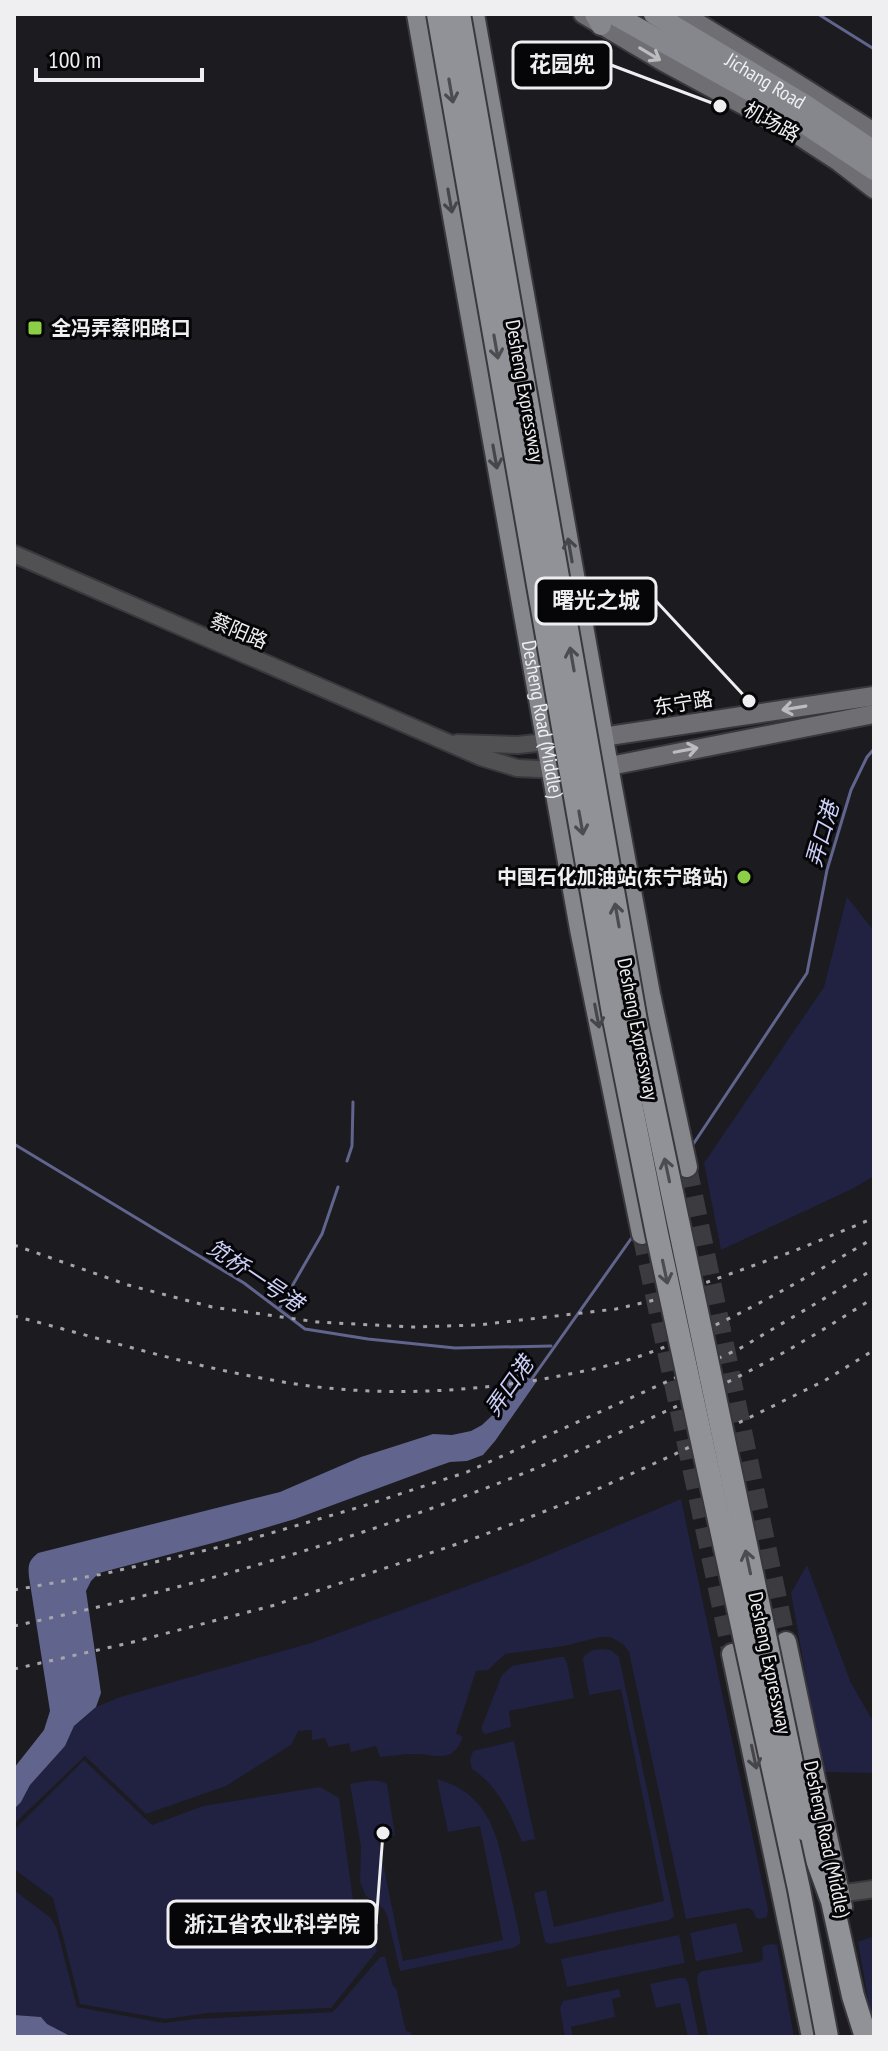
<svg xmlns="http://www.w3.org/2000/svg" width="888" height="2051" font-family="'PT Sans Narrow','Noto Sans SC',sans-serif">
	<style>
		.green { fill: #212141 }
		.water { fill: #61648c }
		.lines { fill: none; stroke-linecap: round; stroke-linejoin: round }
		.stream { stroke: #61648c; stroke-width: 3 }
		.primary-tunnel { stroke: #3b3b40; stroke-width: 20; stroke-dasharray: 20 10; stroke-linecap: butt }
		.tertiary-casing { stroke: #39393d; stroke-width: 20 }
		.secondary-casing { stroke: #39393d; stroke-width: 22 }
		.primary-casing { stroke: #39393d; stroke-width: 24 }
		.trunk-casing { stroke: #39393d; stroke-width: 26 }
		.tertiary { stroke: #515153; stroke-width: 16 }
		.secondary { stroke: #6f6f73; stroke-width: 18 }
		.primary { stroke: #86878c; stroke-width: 20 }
		.trunk { stroke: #909297; stroke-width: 22 }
		.rail { stroke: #a6a6aa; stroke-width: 3; stroke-dasharray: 4 8; stroke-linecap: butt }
		.trunk-bridge-casing { stroke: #39393d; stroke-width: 26; stroke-linecap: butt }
		.trunk-bridge { stroke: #909297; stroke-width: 22 }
		.oneway { stroke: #bcbcbf }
		.oneway2 { stroke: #4b4c50 }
		.oneway3 { stroke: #46464a }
		.poi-dot { fill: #8cce45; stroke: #060608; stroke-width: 3 }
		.labels { text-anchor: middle; stroke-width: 6; stroke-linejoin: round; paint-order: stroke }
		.street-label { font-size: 20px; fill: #efeff2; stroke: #060608 }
		.poi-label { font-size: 20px; font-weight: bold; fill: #efeff2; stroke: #060608; text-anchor: start }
		.water-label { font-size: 22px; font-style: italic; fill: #cdd0f9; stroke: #060608 }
		.leader { fill: none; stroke: #efeff2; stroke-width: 3 }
		.callout-dot { fill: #efeff2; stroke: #060608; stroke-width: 3 }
		.callout { fill: #060608; stroke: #efeff2; stroke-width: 3 }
		.callout-label { font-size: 22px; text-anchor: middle; font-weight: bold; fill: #efeff2 }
	</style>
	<rect width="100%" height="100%" fill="#1b1b20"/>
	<g class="green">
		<polygon points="847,897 874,931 874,1176 854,1188 721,1250 704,1163 824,987"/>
		<path d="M 681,1499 L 768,1909 L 767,1917 L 760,1919 L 756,1918 L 753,1911 L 748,1908 L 686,1919 L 629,1652 L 623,1644 L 610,1637 L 600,1637 L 564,1646 L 505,1654 L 488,1670 L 476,1671 L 456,1733 L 463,1737 C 452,1765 436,1754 413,1754 C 402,1754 391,1756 380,1757 L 376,1746 L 351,1752 L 349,1743 L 329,1747 L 325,1738 L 312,1740 L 312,1730 L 298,1731 L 291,1745 L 226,1786 L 146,1814 L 85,1756 L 14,1824 L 14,1809 L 21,1802 L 30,1785 L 65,1746 L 74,1726 L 96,1707 L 120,1697 L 311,1643 L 524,1565 Z"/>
		<polygon points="807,1565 851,1683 874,1723 874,1773 823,1772 791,1593"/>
		<polygon points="602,1649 611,1650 619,1657 674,1916 669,1920 550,1944 545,1942 534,1893 546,1890 554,1927 664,1901 621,1689 589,1695 583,1660 585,1655 593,1650"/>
		<polygon points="559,1657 564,1657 567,1663 574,1698 509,1711 511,1727 485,1734 482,1731 482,1726 502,1675 512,1666"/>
		<path d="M 514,1741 L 535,1839 L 522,1842 C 510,1813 499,1787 472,1769 L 470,1760 L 473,1751 Z"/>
		<polygon points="84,1760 152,1825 203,1806 320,1787 339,1798 353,1900 366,1914 377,1951 331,2008 208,2013 165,2019 80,2004 53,1898 14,1869 14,1830"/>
		<path d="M 437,1779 C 487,1793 496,1830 506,1875 C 511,1896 516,1916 520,1937 L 520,1944 L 513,1948 L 400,1971 L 387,1915 L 383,1908 L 366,1896 L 360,1882 L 361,1847 L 350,1784 C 362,1782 376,1777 387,1784 L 395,1835 L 378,1839 L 403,1961 L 503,1940 L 480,1826 L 448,1832 Z"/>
		<polygon points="14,1890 51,1918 57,1929 77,2007 164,2023 195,2019 333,2012 380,1957 385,1957 393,1986 396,1988 406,2031 411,2032 412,2037 72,2037 47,2024 41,2017 14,2015"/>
		<polygon points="736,1923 743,1952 696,1961 690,1933"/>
		<polygon points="679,1935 685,1963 567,1987 561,1959"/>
		<polygon points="874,1936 874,2034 858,1942"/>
		<polygon points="772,1944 777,1945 794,2037 708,2037 697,1980 698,1974 702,1971 759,1962 763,1959 762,1947 765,1945"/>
		<polygon points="678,1978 685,1978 688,1983 699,2037 688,2037 680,2003 656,2008 650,1984"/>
		<polygon points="619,1989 621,1997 612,1999 615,2017 571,2027 573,2037 565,2037 560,2008 563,2001"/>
	</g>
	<g class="water">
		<path d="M 511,1372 L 537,1381 L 495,1441 L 483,1455 L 467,1461 L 450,1462 L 433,1468 L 295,1519 L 224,1540 L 99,1573 L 91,1581 L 86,1591 L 101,1693 L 96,1707 L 74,1726 L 65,1746 L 30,1785 L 21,1802 L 14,1809 L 14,1768 L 44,1730 L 50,1711 L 29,1577 C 28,1566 28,1561 38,1553 L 280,1492 L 361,1457 L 433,1434 L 452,1435 L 471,1431 L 482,1425 L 499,1409 Z"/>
		<polygon points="14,2015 41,2017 47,2024 72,2037 15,2037"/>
	</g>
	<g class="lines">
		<g class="stream">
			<polyline points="818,14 874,49"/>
			<polyline points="14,1144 244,1283 305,1329 368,1339 455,1348 551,1346"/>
			<polyline points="692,1146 807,973 827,870 851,790 867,757 874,749"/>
			<polyline points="347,1161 352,1146 353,1102"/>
			<polyline points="279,1309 322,1234 338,1187"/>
			<polyline points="531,1380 633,1236"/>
		</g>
		<g class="primary-tunnel">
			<polyline points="687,1167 786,1642"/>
			<polyline points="642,1234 732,1654"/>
		</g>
		<defs>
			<g id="tertiary">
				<polyline points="14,554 481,757 517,768 560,770"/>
				<polyline points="457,743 518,745 546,742"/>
				<polyline points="839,1894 874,1889"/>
			</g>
			<g id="secondary">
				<polyline points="583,14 662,61 793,132 839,162 874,189"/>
				<polyline points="683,14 785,76 874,132"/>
				<polyline points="589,739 874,696"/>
				<polyline points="610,766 874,714"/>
			</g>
			<g id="primary">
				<path id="s1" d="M 417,14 L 580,929 L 642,1234"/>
				<polyline points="474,14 606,755 650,994 687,1167"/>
				<polyline points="595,14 601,25"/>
				<polyline points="613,14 781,108 874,170"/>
				<path id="s2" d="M 654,14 L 804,104 L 874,151"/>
				<polyline points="786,1642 842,1907"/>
				<polyline points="732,1654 812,2037"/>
			</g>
			<polyline id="trunk" points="806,1830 832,1901 853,1996 866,2037"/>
		</defs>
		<use href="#tertiary" class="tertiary-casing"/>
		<use href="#secondary" class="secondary-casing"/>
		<use href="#primary" class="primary-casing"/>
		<use href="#trunk" class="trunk-casing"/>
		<use href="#tertiary" class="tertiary"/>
		<use href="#secondary" class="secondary"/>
		<use href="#primary" class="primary"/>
		<use href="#trunk" class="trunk"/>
		<g class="rail">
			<polyline points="14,1245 128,1285 212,1307 317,1322 411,1327 478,1325 616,1309 663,1298 794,1251 874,1218"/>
			<path d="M 14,1316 C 100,1338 185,1365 272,1380 C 362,1397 453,1394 543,1379 C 581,1372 618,1365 654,1351 C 732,1322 802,1280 874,1238"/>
			<polyline points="14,1590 103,1574 237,1543 360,1507 467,1472 739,1349 874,1269"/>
			<path d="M 14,1626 C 233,1579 448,1513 651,1418 C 704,1394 757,1369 807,1339 C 830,1326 852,1311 874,1298"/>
			<polyline points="14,1669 129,1643 275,1605 478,1537 569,1502 673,1455 824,1381 874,1350"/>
		</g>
		<defs>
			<g id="trunk-bridge">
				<polyline points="438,14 614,1019 657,1234 799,1889 827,2037"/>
				<polyline points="459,14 636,1021 806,1830"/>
			</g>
		</defs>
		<use href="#trunk-bridge" class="trunk-bridge-casing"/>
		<use href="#trunk-bridge" class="trunk-bridge"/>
	</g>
	<defs><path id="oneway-shaft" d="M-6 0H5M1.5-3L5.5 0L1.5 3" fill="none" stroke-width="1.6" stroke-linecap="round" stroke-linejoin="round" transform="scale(2)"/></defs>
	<g class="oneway">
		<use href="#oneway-shaft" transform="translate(650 54) rotate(31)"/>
		<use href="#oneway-shaft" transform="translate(794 708) rotate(171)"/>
		<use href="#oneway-shaft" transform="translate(686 750) rotate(-11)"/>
	</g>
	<g class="oneway2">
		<use href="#oneway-shaft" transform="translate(451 91) rotate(80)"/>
		<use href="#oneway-shaft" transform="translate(496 347) rotate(80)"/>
		<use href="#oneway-shaft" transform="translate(572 659) rotate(-100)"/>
		<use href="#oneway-shaft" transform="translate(581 823) rotate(80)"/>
		<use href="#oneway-shaft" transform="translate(617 915) rotate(-100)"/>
		<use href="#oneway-shaft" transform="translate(667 1170) rotate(-102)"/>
		<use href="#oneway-shaft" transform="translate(665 1272) rotate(78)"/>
		<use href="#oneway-shaft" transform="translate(748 1562) rotate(-102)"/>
	</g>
	<g class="oneway3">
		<use href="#oneway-shaft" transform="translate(450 201) rotate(80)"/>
		<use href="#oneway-shaft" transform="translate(495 457) rotate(80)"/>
		<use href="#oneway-shaft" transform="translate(570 550) rotate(-100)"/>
		<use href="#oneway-shaft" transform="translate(597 1016) rotate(79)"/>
		<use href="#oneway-shaft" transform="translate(754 1757) rotate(78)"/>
	</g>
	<g class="poi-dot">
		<rect x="27" y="320" width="16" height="16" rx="4"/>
		<circle cx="744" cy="877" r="8"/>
	</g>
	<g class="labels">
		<g class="street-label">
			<text dy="7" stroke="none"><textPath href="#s2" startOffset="130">Jichang Road</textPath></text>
			<text transform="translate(772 122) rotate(29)" y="7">机场路</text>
			<text transform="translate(525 391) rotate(80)" y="7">Desheng Expressway</text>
			<text transform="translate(239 631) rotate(23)" y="7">蔡阳路</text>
			<text transform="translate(683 703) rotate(-9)" y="7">东宁路</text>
			<text dy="7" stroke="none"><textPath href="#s1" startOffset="716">Desheng Road (Middle)</textPath></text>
			<text transform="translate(638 1029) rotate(79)" y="7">Desheng Expressway</text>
			<text transform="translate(770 1663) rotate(78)" y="7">Desheng Expressway</text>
			<text transform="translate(827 1839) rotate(78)" y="7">Desheng Road (Middle)</text>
		</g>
		<g class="poi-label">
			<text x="51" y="335">全冯弄蔡阳路口</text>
			<text x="728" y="884" text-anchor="end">中国石化加油站(东宁路站)</text>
		</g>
		<g class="water-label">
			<text transform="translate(822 834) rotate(-74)" y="8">弄口港</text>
			<text transform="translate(255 1275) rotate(34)" y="8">笕桥一号港</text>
			<text transform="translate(509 1386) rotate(-55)" y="8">弄口港</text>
		</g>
	</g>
	<path class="leader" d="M720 106L611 65M749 701L656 601M383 1833L376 1924"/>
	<g class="callout-dot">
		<circle cx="720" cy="106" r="8"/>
		<circle cx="749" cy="701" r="8"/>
		<circle cx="383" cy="1833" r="8"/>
	</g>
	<g class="callout">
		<rect x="513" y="42" width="98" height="46" rx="8"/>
		<rect x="536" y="578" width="120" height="46" rx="8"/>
		<rect x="168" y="1901" width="208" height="46" rx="8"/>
	</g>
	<g class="callout-label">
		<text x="562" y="72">花园兜</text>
		<text x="596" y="608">曙光之城</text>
		<text x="272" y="1932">浙江省农业科学院</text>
	</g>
	<rect width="888" height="2051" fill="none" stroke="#efeff2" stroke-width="32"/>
	<path d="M36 68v12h166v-12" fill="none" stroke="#efeff2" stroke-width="4"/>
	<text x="48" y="68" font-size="24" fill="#efeff2" stroke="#060608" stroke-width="6" paint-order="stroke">100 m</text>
</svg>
